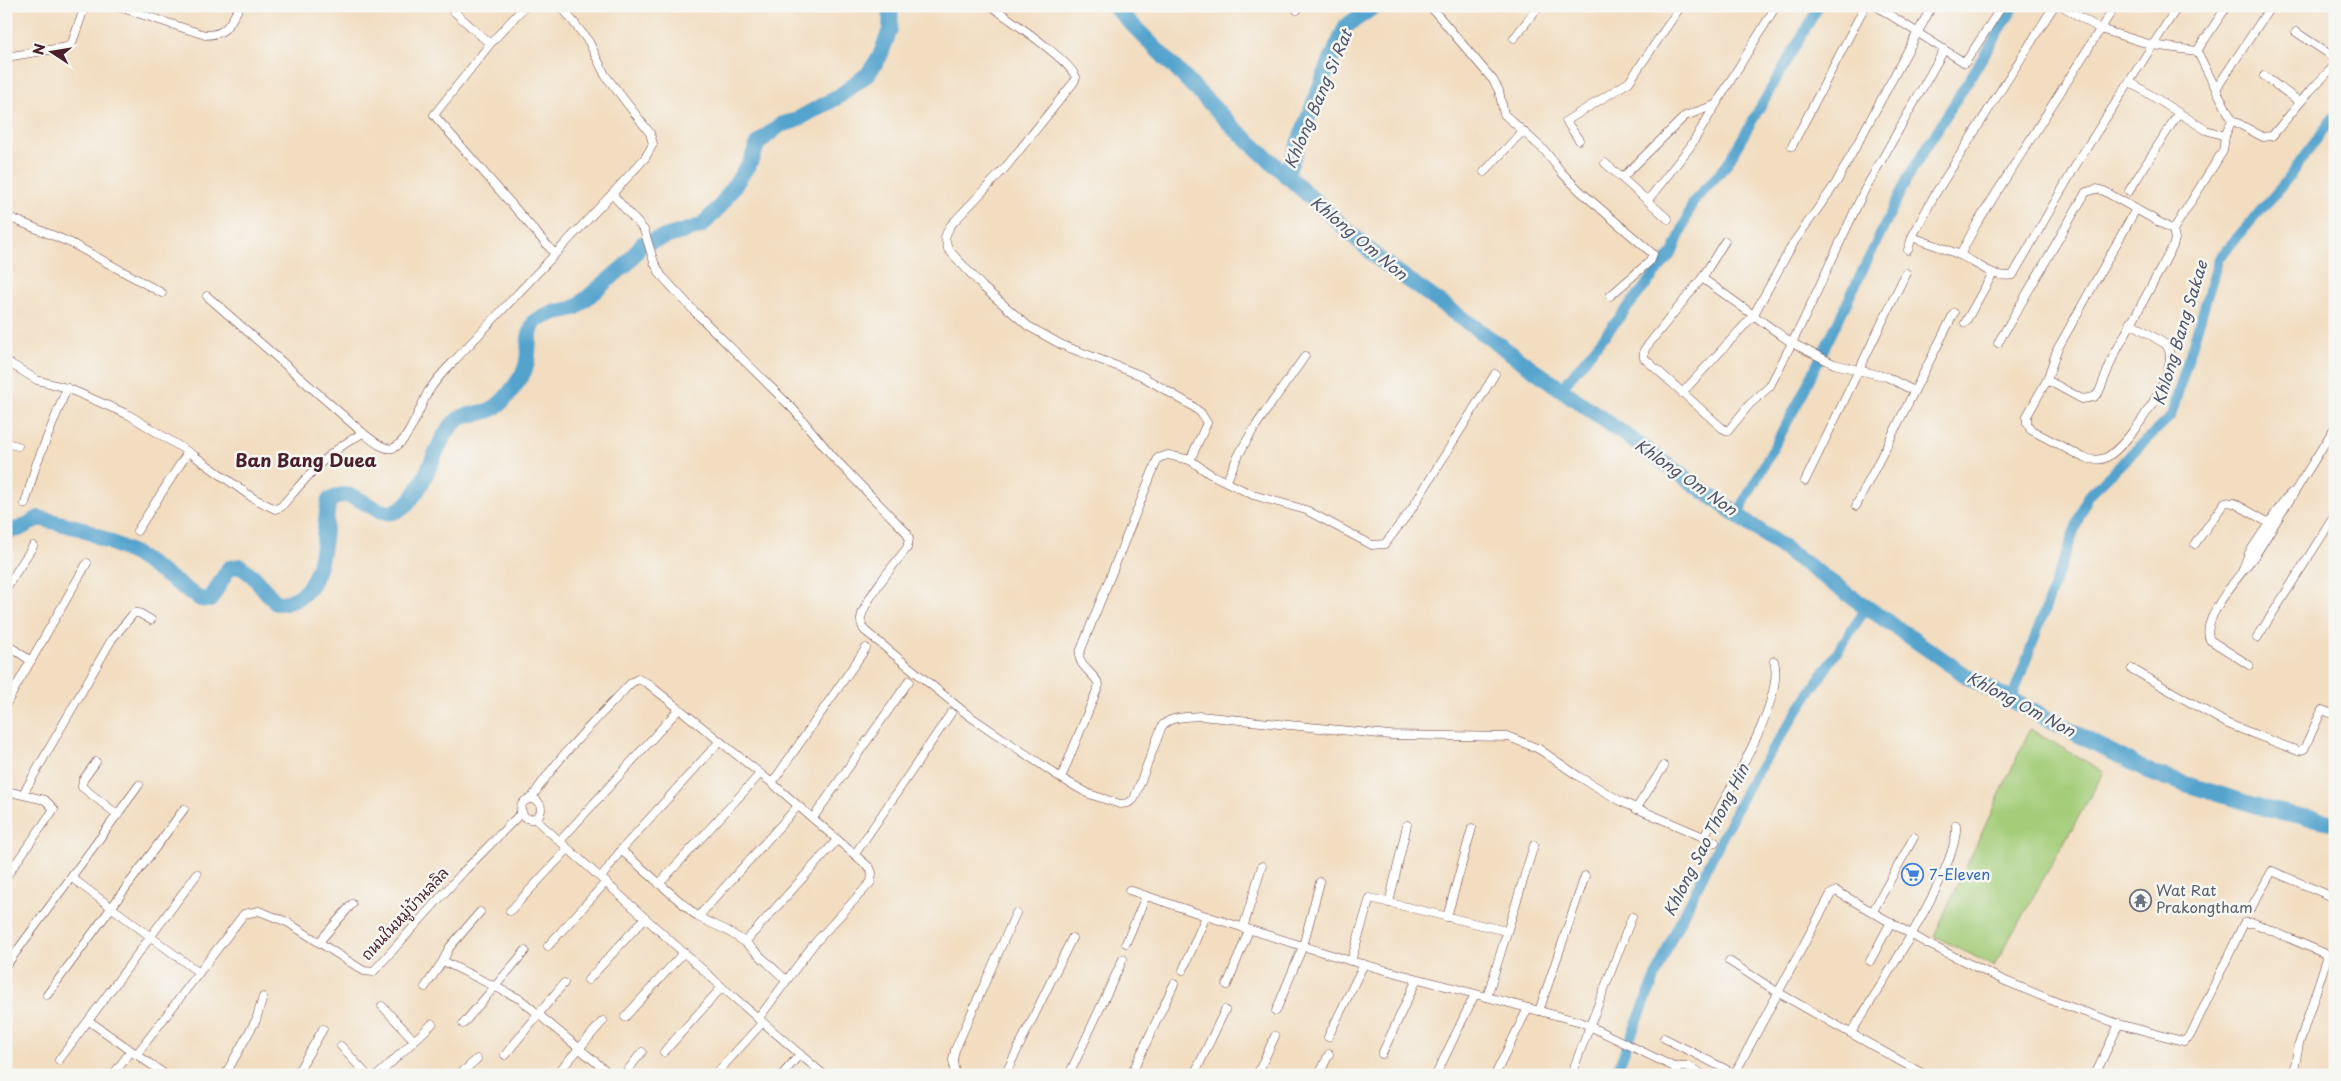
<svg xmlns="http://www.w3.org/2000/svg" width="2341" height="1081" font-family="'Playpen Sans','Playpen Sans Thai',sans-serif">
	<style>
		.green { fill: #a4cd79; stroke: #777652 }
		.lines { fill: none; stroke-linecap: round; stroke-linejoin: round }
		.canal { stroke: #53a3cd; stroke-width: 10 }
		.river { stroke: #53a3cd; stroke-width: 16 }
		.street-casing { stroke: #633c41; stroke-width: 9 }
		.street { stroke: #fff; stroke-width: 8 }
		.labels { text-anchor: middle; stroke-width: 5; stroke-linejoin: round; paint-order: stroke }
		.shop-label { font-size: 15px; fill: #366cbe; stroke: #f6f6f2; text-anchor: start }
		.worship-label { font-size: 15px; fill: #5b616d; stroke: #f6f6f2; text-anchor: start }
		.street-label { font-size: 15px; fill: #4a1f2b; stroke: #f6f6f2 }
		.water-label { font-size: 16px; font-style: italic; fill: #4e546c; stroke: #f6f6f2 }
		.quarter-label { font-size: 18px; font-weight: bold; fill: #4a1f2b; stroke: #f6f6f2 }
	</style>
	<rect width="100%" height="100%" fill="#f6f6f2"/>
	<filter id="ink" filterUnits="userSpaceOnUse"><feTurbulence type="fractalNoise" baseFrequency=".02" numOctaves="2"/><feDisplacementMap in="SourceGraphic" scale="10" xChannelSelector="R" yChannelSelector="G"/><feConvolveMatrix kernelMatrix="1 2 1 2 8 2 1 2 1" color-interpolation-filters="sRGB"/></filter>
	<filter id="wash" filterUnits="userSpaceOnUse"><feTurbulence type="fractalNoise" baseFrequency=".0096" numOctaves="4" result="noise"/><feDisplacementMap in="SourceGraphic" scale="20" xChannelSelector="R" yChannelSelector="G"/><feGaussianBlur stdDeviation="1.12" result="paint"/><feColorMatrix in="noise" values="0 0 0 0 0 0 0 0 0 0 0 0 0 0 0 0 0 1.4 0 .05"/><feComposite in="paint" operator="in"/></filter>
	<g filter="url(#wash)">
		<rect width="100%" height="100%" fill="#f2ddc0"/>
		<polygon class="green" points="2030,729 2104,772 1994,966 1934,936"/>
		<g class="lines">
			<g class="canal">
				<polyline points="1561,389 1673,252 1693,202 1726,166 1819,6"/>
				<polyline points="1737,515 1801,397 1908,177 2015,6"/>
				<polyline points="2011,701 2087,497 2171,416 2219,258 2282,186 2335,115"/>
				<polyline points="1515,1075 1518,1075"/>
				<polyline points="1615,1075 1670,942 1749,784 1867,607"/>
			</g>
			<g class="river">
				<polyline points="1114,6 1234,128 1379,259 1852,597 1971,679 2156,775 2271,810 2335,823"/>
				<polyline points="1286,176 1323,79 1346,26 1375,6"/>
				<path d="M 6,531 L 19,529 L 39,518 L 83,529 L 135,554 L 200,599 L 210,600 L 229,568 L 240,566 L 253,576 L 276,603 C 327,604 322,535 329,500 C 334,499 339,495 343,495 C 362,494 378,519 396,511 C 425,499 433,443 454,423 C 466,411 480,416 492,409 C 504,403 515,386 522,375 C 529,365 528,350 529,338 C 530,332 533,326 535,321 L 553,313 L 575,308 L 627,264 L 642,244 L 701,226 L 719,208 L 751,161 L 758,143 L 780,125 L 794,121 L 838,97 L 868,74 L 880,56 L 890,30 L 891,6"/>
			</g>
		</g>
	</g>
	<g filter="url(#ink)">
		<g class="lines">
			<defs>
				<g id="street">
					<path d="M 116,6 L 205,35 C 227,35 229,24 240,6"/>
					<polyline points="448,6 490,44"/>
					<polyline points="525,6 490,44 434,115 554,253"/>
					<path d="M 561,6 L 589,42 L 605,75 L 650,133 L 653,144 L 645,158 L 612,194 L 644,230 L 654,262 L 661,275 L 696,313 L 794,410 L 834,458 L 907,533 L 909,539 L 907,548 C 895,563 864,600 861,618 C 860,623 862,626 864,630 L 968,715 L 1061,778 L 1089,794 L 1120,804 L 1128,803 L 1134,799 L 1162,726 C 1170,716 1188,717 1200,716 L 1390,735 L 1509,737 L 1539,749 L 1578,776 L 1622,802 L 1715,842"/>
					<path d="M 991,6 C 1010,20 1067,58 1076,77 L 1074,82 L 1005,168 L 950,226 L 945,237 L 948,249 L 983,287 L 1028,326 L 1062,345 L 1140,375 L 1191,405 L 1201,413 L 1207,423 L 1190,460"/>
					<polyline points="1294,6 1297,10"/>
					<polyline points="1430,6 1493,80 1499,91 1504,114 1545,151 1562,173 1580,191 1653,254 1649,262 1610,296"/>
					<polyline points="1876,6 1965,63 2002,6"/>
					<polyline points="2062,6 2100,29 2152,45 2197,51 2216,89"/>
					<polyline points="2271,6 2216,89 2232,120 2263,137 2272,136 2309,92 2335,65"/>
					<polyline points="2296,32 2335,58"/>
					<polyline points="1514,38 1539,6"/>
					<polyline points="2197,51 2227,6"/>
					<polyline points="6,57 67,47 72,43 85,6"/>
					<polyline points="2264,76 2300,102"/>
					<polyline points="2130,82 2206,130 2225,136 2232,120"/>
					<polyline points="1579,140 1566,121 1629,82 1681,6"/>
					<polyline points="1792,146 1865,6"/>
					<polyline points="1605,163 1668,219"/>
					<polyline points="1484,172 1522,132"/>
					<polyline points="1622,178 1685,116 1715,105"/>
					<polyline points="2129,191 2178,114"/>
					<polyline points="1648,200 1690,147 1776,6"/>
					<polyline points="6,216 71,243 162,293"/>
					<path d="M 1912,237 C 1928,243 1944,248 1960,255 C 1976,262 1995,280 2013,275 L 2080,158 L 2178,6"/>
					<polyline points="1725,241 1702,278 1644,350 1644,358 1722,428 1728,431 1749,405 1770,386 1804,319 1864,191 1944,50"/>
					<polyline points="1908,250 1912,237 1934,196 2054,6"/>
					<polyline points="1960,255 1976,225 2115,6"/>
					<polyline points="1702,278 1792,343 1834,364 1887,377 1914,391"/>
					<path d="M 207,296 L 363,433 C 370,438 383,451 393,448 C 409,442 420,406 428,392 C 435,381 444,371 453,362 L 612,194"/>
					<path d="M 2130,322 L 2165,344 C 2187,364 2128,446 2107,457 C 2100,461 2092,460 2084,458 L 2031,430 L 2027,423 L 2027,416 L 2047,380 L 2057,350 L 2136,209"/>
					<polyline points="1965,323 1993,273"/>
					<polyline points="1998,343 2086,192 2097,189 2104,191 2173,230"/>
					<path d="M 6,361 L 37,380 L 67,388 L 129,415 L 193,455 L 253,498 L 275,509 L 281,507 C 308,476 325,453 363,433"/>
					<polyline points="2047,380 2082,399 2094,397 2099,392 2113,357 2173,246 2175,239 2173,230 2223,151 2225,136"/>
					<polyline points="1682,393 1753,316 1794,242 1836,183 1932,6"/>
					<polyline points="6,443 18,446"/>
					<path d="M 1227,481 C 1244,435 1278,396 1305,356"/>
					<polyline points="1805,481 1906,273"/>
					<polyline points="25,504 36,465 67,388"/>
					<polyline points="1856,506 1954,313"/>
					<polyline points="137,531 188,452"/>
					<polyline points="2195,544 2225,502 2234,503 2269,523"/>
					<polyline points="2243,569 2249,553 2285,499 2291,493"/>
					<polyline points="6,588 33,546"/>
					<polyline points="2257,638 2335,515"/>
					<polyline points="6,644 31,661"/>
					<path d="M 2249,665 L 2210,640 C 2199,619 2243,572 2256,554 L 2335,427"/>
					<polyline points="2132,669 2228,724 2298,751 2304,749 2322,710 2335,715"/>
					<polyline points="6,704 87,563"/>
					<polyline points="96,762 83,780 82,787 118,815"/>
					<path d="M 1061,778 L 1099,685 C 1095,673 1076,666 1080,652 L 1158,458 L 1168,455 L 1190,460 L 1210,474 L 1253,495 L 1306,510 L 1372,545 L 1385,544 L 1411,510 L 1495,374"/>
					<polyline points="772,783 866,648"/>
					<polyline points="6,791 45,800 54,809 6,877"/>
					<polyline points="23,794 112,639 134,613 139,613 151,620"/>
					<path d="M 531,799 C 558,756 596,720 631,683 L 638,679 L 647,683 L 772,783 L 870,868 L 872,873 L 871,882 L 813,945 L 758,1019"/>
					<circle cx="531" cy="809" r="10"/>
					<polyline points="1636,809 1664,766"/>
					<polyline points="534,818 722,987 824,1075"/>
					<polyline points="813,818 909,681"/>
					<path d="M 1704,837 C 1723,800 1786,700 1774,661"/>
					<polyline points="560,841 679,709"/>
					<polyline points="621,850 719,742"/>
					<polyline points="855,854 951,713"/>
					<polyline points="72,878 198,972"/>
					<polyline points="601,878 621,850 698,917 726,930 745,942 786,980"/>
					<polyline points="659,884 760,774"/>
					<polyline points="1129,890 1206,916 1351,961 1581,1022 1674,1067"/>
					<polyline points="1389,903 1407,825"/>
					<polyline points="2251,908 2272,871 2335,898"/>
					<polyline points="510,911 568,849"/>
					<polyline points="1873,911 1914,837"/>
					<polyline points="698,917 798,806"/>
					<polyline points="1447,917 1472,828"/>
					<polyline points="1243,928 1262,866"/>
					<polyline points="319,942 352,904"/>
					<polyline points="745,942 837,840"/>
					<polyline points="1126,943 1146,896"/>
					<polyline points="548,946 606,882"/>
					<polyline points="443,961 520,999 611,1075"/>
					<polyline points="1351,961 1370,898 1506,931"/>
					<polyline points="1729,961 1779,993 1925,1075"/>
					<polyline points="1870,961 1891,922"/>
					<polyline points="8,963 139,785"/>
					<polyline points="1183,970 1206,916"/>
					<polyline points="588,980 645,918"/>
					<polyline points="1227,985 1249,930"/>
					<polyline points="425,987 443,961 449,948 480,912"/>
					<polyline points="47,995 184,809"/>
					<polyline points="1487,997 1534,845"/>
					<polyline points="382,1006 414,1040"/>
					<polyline points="1276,1011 1303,946 1320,882"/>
					<polyline points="1539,1011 1585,876"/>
					<polyline points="625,1017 684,952"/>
					<polyline points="89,1021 166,1075"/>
					<polyline points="463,1024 525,951"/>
					<path d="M 1851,1033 C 1876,992 1960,867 1956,825"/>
					<polyline points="1328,1037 1364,964"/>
					<polyline points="1664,1038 1735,1074"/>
					<polyline points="341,1046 367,1075"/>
					<polyline points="664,1052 722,987"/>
					<polyline points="1382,1054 1417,979"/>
					<polyline points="136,1055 244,914 259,911 287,922 364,971 373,972 465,870 522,812"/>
					<polyline points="505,1055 564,983"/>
					<polyline points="59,1060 197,874"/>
					<polyline points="113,1075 131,1051"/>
					<polyline points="225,1075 256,1020 263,997"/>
					<polyline points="296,1075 323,1029"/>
					<polyline points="378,1075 432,1024"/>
					<polyline points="459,1075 477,1059"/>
					<polyline points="556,1075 603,1021"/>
					<polyline points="624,1075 642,1052"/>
					<polyline points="715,1075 762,1023"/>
					<polyline points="782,1075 800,1054"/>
					<polyline points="955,1075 953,1060 955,1050 1016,913"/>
					<polyline points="1005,1075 1072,938"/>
					<polyline points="1069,1075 1123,959"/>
					<polyline points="1131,1075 1174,984"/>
					<polyline points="1194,1075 1225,1010"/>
					<polyline points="1257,1075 1275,1036"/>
					<polyline points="1319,1075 1329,1054"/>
					<polyline points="1381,1075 1381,1074"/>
					<polyline points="1436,1075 1475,994"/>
					<polyline points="1495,1075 1528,1008"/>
					<polyline points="1571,1075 1632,917"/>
					<polyline points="1678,1075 1674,1067 1690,1067 1703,1075"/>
					<polyline points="1734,1075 1831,894 1836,891 1928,944 2003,980 2056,1002 2119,1024 2179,1040 2184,1041 2190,1036 2244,923 2254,923 2335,958"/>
					<polyline points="2095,1075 2119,1024"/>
					<polyline points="2293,1075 2299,1044 2328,955"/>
				</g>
			</defs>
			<use href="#street" class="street-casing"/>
			<use href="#street" class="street"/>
		</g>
	</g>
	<defs>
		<symbol id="supermarket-ring" viewBox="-11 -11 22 22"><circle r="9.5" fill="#f6f6f2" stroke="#3f7fe0" stroke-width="1.5"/><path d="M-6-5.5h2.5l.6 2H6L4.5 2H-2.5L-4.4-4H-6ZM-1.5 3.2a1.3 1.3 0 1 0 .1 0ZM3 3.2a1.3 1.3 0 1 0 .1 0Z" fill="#3f7fe0"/></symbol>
		<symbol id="temple-ring" viewBox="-11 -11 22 22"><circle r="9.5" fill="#f6f6f2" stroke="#6b7280" stroke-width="1.5"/><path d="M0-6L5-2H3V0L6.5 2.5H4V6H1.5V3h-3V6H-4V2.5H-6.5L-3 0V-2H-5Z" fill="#6b7280"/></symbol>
	</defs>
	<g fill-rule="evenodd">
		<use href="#supermarket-ring" x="1900" y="862" width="25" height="25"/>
		<use href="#temple-ring" x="2128" y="888" width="25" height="25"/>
	</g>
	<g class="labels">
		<g class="shop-label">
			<text x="1929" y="880">7-Eleven</text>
		</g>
		<g class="worship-label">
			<text x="2156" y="896">Wat Rat<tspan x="2156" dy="17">Prakongtham</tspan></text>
		</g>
		<g class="street-label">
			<text transform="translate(405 914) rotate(-47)" y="5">ถนนในหมู่บ้านลลิล</text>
		</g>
		<g class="water-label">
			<text transform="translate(1318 99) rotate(-67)" y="6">Khlong Bang Si Rat</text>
			<text transform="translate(1359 238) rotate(40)" y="6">Khlong Om Non</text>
			<text transform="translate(2180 333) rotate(-73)" y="6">Khlong Bang Sakae</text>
			<text transform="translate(1686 477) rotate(35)" y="6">Khlong Om Non</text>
			<text transform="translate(2021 704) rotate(28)" y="6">Khlong Om Non</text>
			<text transform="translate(1706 840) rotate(-63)" y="6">Khlong Sao Thong Hin</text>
		</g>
		<g class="quarter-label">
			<text x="306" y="467">Ban Bang Duea</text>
		</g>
	</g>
	<rect width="2341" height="1081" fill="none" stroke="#f6f6f2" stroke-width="25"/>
	<g transform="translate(52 52) rotate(282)" stroke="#f6f6f2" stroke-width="4" paint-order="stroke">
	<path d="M0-4L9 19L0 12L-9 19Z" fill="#4a1f2b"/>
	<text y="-8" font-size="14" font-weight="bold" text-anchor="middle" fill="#4a1f2b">N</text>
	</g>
</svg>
